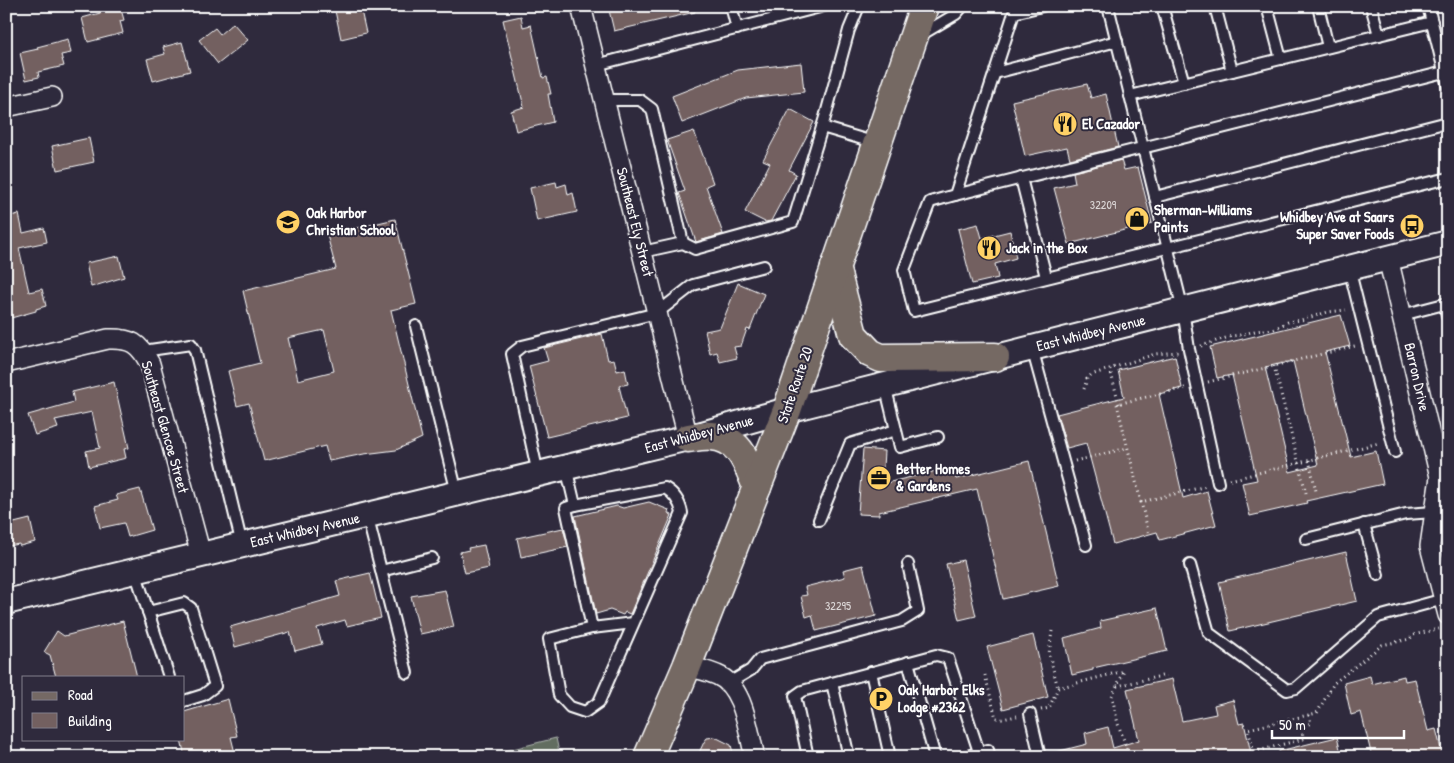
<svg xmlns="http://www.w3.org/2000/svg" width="1454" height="763" font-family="'Patrick Hand',sans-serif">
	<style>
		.green { fill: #626d61; stroke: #b0b6b0 }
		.building { fill: #736060; stroke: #fff; fill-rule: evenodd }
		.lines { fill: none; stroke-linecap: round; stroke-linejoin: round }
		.service-casing { stroke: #fff; stroke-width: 14 }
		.minor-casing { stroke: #fff; stroke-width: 22 }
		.tertiary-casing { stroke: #fff; stroke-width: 28 }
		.primary-casing { stroke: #fff; stroke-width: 31 }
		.path { stroke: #fff; stroke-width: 3; stroke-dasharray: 1 4; stroke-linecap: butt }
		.service { stroke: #2f2a3d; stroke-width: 10 }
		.minor { stroke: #2f2a3d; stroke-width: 19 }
		.tertiary { stroke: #2f2a3d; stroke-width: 24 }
		.primary { stroke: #756964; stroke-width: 28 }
		.labels { text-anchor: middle; stroke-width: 4; stroke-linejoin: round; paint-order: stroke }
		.number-label { font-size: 12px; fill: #dcd7d7 }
		.poi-label { font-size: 15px; font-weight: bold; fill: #fff; stroke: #2f2a3d; text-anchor: start }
		.street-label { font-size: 15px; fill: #fff; stroke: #2f2a3d }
	</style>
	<rect width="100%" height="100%" fill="#2f2a3d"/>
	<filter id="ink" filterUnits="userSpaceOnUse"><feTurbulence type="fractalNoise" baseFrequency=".02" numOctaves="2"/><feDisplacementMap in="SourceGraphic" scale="10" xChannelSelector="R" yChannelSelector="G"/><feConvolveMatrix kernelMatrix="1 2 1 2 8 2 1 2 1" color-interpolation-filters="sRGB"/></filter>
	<g filter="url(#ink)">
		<polygon class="green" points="556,738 560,757 481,757"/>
		<g class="building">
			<polygon points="99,6 120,6 124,20 120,21 123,33 88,42 82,18 100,13"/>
			<polygon points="334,6 360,6 366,33 341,39"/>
			<polygon points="608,6 694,6 695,12 614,31"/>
			<polygon points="521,16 523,27 531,25 543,78 547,77 551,94 548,94 553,122 516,131 511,111 524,107 503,20"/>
			<polygon points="233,23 248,40 218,64 199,40 215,28 220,34"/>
			<polygon points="68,39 71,53 61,55 64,66 38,72 39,77 26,80 20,53 38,49 37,47"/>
			<polygon points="182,42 190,71 153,81 147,59 165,54 163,47"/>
			<polygon points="801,63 804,92 746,98 682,123 672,96 738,70"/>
			<polygon points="1087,84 1091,98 1106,94 1118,147 1070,159 1067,147 1025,156 1012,101"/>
			<polygon points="790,109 814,122 789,170 796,174 771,221 765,222 745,212 770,163 763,160"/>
			<polygon points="694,131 713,183 706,186 723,234 696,242 679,193 685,191 667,140"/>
			<polygon points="89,138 94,162 57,170 52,146"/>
			<polygon points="1121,160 1124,170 1138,167 1152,223 1069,244 1054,188 1075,183 1073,172"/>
			<polygon points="556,182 557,187 566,184 568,195 573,193 577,212 537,221 530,188"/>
			<polygon points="19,214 23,233 44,228 47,242 19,248 29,292 42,289 46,306 36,309 36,311 11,318 6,298 6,217"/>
			<path d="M 395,219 L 416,304 L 391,310 L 422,438 L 396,450 L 364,454 L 329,461 L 325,446 L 264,461 L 249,403 L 237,406 L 228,371 L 260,363 L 243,291 L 336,269 L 327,235 ZM 324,330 L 334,371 L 298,380 L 288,338 Z"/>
			<polygon points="978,224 982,238 1010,231 1016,258 995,264 998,278 972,284 958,229"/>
			<polygon points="119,256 124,277 91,287 86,263"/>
			<polygon points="738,283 764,294 750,330 747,329 741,346 734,347 737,358 720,362 717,352 710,354 705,331 720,328"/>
			<path d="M 1341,315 L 1350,346 L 1325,352 L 1351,457 L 1376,451 L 1383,484 L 1306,501 L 1307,503 L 1250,516 L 1242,483 L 1257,480 L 1232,375 L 1217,378 L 1210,347 ZM 1293,361 L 1318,465 L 1290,472 L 1265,367 Z"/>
			<polygon points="602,334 608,360 614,359 617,371 625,369 628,384 619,386 627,418 547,437 529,366 548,361 544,348"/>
			<polygon points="1175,356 1182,388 1159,394 1183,498 1207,491 1216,525 1160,540 1157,532 1113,544 1086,443 1067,448 1057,414 1124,397 1118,370"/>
			<polygon points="114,382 129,448 124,449 126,458 89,467 86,451 100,448 92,412 55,420 58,428 35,435 28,415 74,402 72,392"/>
			<polygon points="863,449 884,451 882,484 953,467 956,479 1029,461 1059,586 1003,599 977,489 879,512 879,515 858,514"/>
			<polygon points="140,489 152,530 128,537 124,523 100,528 95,506 118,500 116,495"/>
			<polygon points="649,502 669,510 668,513 672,515 630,614 625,612 623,615 610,610 596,614 575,516 617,506 623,508"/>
			<polygon points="30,519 35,542 20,546 19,544 9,546 6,537 6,525"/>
			<polygon points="563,528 568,547 521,557 517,538"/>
			<polygon points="484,545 489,568 465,573 460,552 469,550 468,548"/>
			<polygon points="1346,552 1357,601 1230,631 1219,582"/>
			<polygon points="963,560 976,616 959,620 946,564"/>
			<polygon points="863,565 876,616 816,631 812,615 806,617 801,596 807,595 805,587 845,577 843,570"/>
			<polygon points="370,573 381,618 347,626 345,620 317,628 322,644 295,651 290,632 235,647 230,627 340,596 336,581"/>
			<polygon points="445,590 454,627 420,634 411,596"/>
			<polygon points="1157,608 1167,651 1093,668 1093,670 1072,675 1064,638 1101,628 1100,621"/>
			<polygon points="123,621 137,677 56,677 50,655 44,652 57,631 64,636"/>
			<polygon points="1033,635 1048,697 1003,709 987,647"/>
			<polygon points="1370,676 1372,684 1404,676 1405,681 1415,679 1428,731 1436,729 1443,757 1372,757 1361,712 1351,715 1344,683"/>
			<polygon points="1172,679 1182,721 1216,714 1214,705 1233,700 1239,724 1244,723 1252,757 1056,757 1056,752 1087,744 1085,733 1108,727 1113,748 1139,740 1127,689"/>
			<polygon points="228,699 237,736 231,737 236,757 185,757 181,739 184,739 184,712"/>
			<polygon points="715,737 731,745 734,757 697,757 704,742 707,738"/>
			<polygon points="1337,737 1341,753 1324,757 1279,757 1279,751"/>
		</g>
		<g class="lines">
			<defs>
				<g id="service">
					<polyline points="731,6 737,29"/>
					<polyline points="1042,6 1014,13 955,195 930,202 904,270 914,311 1448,178"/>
					<polyline points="1108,6 1183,310 1189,349 1218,483"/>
					<polyline points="1162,6 1184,83"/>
					<polyline points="1215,6 1232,71"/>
					<polyline points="1267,6 1281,59"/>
					<polyline points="1318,6 1328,47"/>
					<polyline points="1371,6 1379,35"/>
					<polyline points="1428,6 1448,87"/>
					<polyline points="919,36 956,14 963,6"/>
					<polyline points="596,65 824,6"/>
					<polyline points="995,73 1117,41"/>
					<polyline points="1130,96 1432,22"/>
					<polyline points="605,100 640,100 652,109 683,243"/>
					<polyline points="822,127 876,143"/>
					<polyline points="1021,178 1046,277"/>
					<polyline points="955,195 1444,72"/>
					<polyline points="1155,197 1448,122"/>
					<polyline points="642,252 683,243 695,249 793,222 826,114 849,30 859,6"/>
					<polyline points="1349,268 1395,452"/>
					<polyline points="1444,304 1448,318"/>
					<polyline points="1402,315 1448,303"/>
					<polyline points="416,326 457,493"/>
					<polyline points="1032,348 1086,545"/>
					<polyline points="143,351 191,344 195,350 242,545"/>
					<polyline points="896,430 900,447 938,437"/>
					<polyline points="566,467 575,505 566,508 592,628"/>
					<polyline points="538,474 512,354 522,346 657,313 693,285 764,266"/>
					<path d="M 575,505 L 665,488 C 675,494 680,502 682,513 L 599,702 L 585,712 L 570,707 L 559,695 L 549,639 L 592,628 L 633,623"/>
					<polyline points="367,515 407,673"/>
					<polyline points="819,520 850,444 896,430 885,385"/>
					<polyline points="1364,524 1378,575"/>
					<polyline points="1306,539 1406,514 1448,511"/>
					<polyline points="1190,565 1209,633 1287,690 1296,688 1378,617 1444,599"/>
					<polyline points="135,571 169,677"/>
					<polyline points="381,571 432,558"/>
					<polyline points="148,612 184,603 191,608 215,686 203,695 184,701"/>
					<polyline points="908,662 935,757"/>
					<polyline points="871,672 890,757"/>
					<polyline points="729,683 751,670 760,659 902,621 918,611 908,564"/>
					<polyline points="832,683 849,757"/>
					<polyline points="1030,714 1040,757"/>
					<polyline points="808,757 795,696 802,691 936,655 948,658 979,752"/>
					<polyline points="964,757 988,750 990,757"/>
				</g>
				<g id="minor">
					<polyline points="581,6 688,438"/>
					<polyline points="6,107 52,97"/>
					<polyline points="1388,258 1440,477 1430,546 1448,615"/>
					<path d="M 6,363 L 108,339 C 131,338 139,343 150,364 L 201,555"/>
					<path d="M 687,666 C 697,669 708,671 717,675 C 744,686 748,731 755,757"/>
				</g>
				<polyline id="tertiary" points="6,602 688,438 787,410 1448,243"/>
				<g id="primary">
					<polyline points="835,267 853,335 870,353 881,358 995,357"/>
					<path d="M 688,438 C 695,437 704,435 711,436 C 740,437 748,465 757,487"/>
					<polyline points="648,757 687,666 787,410 924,6"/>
				</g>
			</defs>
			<use href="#service" class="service-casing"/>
			<use href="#minor" class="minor-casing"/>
			<use href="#tertiary" class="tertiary-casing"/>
			<use href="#primary" class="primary-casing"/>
			<g class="path">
				<polyline points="1201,346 1232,336 1240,335 1255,331 1274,329 1288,322 1301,320 1328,312 1346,310"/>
				<polyline points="1274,366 1306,493"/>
				<polyline points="1110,369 1119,404"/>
				<polyline points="1208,382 1355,346"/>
				<polyline points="1185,388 1117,404 1141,502 1207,486"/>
				<polyline points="1084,389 1087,379 1091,375 1155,354 1178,352"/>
				<polyline points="1309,460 1316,491"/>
				<polyline points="1075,461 1127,448"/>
				<polyline points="1230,480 1379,443"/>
				<polyline points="1141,502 1149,535"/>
				<polyline points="1052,631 1049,654 1058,688"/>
				<polyline points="985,675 996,718 1002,719 1017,716"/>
				<polyline points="1117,686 1166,675"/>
				<polyline points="1041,710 1049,708 1058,688 1124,671 1112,696 1118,724 1130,757"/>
				<polyline points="1254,752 1303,739 1302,727 1311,723 1309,715"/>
				<polyline points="1255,757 1248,729 1317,713 1334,683 1382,645 1410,639 1413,635 1439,629"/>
			</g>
			<use href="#service" class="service"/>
			<use href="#minor" class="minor"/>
			<use href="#tertiary" class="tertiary"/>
			<use href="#primary" class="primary"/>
		</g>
	</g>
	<defs>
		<symbol id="restaurant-disc" viewBox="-11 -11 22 22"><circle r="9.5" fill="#ffd166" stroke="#2f2a3d"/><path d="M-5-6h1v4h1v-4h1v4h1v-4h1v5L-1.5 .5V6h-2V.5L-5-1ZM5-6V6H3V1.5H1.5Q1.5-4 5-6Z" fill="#111"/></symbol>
		<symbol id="shop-disc" viewBox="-11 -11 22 22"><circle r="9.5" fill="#ffd166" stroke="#2f2a3d"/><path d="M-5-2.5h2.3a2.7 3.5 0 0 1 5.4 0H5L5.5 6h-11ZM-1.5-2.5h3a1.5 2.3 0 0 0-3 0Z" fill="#111"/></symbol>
		<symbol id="school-disc" viewBox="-11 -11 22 22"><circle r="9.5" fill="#ffd166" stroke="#2f2a3d"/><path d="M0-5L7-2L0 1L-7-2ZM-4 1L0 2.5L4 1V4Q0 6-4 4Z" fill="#111"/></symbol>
		<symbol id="bus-disc" viewBox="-11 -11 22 22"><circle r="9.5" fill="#ffd166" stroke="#2f2a3d"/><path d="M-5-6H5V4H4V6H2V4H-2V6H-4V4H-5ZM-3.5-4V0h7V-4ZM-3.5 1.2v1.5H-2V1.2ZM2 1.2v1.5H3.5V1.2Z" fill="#111"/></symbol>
		<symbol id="office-disc" viewBox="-11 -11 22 22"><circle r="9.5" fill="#ffd166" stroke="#2f2a3d"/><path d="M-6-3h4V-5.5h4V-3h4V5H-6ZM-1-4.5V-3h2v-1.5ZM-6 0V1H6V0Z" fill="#111"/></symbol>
		<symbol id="parking-disc" viewBox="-11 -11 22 22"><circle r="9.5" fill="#ffd166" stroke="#2f2a3d"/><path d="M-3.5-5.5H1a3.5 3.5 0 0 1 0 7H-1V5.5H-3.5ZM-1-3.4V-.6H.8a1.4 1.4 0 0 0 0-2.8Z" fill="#111"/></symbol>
	</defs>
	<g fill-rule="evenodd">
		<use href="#restaurant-disc" x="1051" y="110" width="28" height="28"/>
		<use href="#shop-disc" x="1123" y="205" width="28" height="28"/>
		<use href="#school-disc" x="274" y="208" width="28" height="28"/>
		<use href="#bus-disc" x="1398" y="212" width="28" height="28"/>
		<use href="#restaurant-disc" x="975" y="234" width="28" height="28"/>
		<use href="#office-disc" x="865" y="464" width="28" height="28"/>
		<use href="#parking-disc" x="867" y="685" width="28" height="28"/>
	</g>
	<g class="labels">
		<g class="number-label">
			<text x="1103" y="209">32209</text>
			<text x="838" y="610">32295</text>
		</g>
		<g class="poi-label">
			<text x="1082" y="129">El Cazador</text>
			<text x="1154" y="215">Sherman-Williams<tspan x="1154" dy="17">Paints</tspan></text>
			<text x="306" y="218">Oak Harbor<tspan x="306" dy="17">Christian School</tspan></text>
			<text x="1394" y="222" text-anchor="end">Whidbey Ave at Saars<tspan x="1394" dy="17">Super Saver Foods</tspan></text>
			<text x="1006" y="253">Jack in the Box</text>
			<text x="896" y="474">Better Homes<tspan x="896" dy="17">&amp; Gardens</tspan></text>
			<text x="898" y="695">Oak Harbor Elks<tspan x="898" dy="17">Lodge #2362</tspan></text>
		</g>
		<g class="street-label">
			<text transform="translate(635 222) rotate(76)" y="5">Southeast Ely Street</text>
			<text transform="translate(1091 333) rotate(-14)" y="5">East Whidbey Avenue</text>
			<text transform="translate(1417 377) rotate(77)" y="5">Barron Drive</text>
			<text transform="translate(795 385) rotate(-71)" y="5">State Route 20</text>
			<text transform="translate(165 427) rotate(74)" y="5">Southeast Glencoe Street</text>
			<text transform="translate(699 434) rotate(-15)" y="5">East Whidbey Avenue</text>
			<text transform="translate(305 530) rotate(-13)" y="5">East Whidbey Avenue</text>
		</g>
	</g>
	<rect width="1454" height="763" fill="none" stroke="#2f2a3d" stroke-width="25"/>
	<rect x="12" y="12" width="1429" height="738" fill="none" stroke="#fff" stroke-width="2" filter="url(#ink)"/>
	<rect x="22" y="676" width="162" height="65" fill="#2f2a3d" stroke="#827f8b"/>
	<rect x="32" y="692" width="25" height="8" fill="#756964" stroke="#827f8b"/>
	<text x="68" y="700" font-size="15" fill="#ffffff">Road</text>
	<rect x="32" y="713" width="25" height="15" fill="#736060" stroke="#827f8b"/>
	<text x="68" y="726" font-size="15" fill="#ffffff">Building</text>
	<path d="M1272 730v8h132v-8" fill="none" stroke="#ffffff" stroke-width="2.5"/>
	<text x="1279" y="730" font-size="15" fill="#ffffff" stroke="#2f2a3d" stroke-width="4" paint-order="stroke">50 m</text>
</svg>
